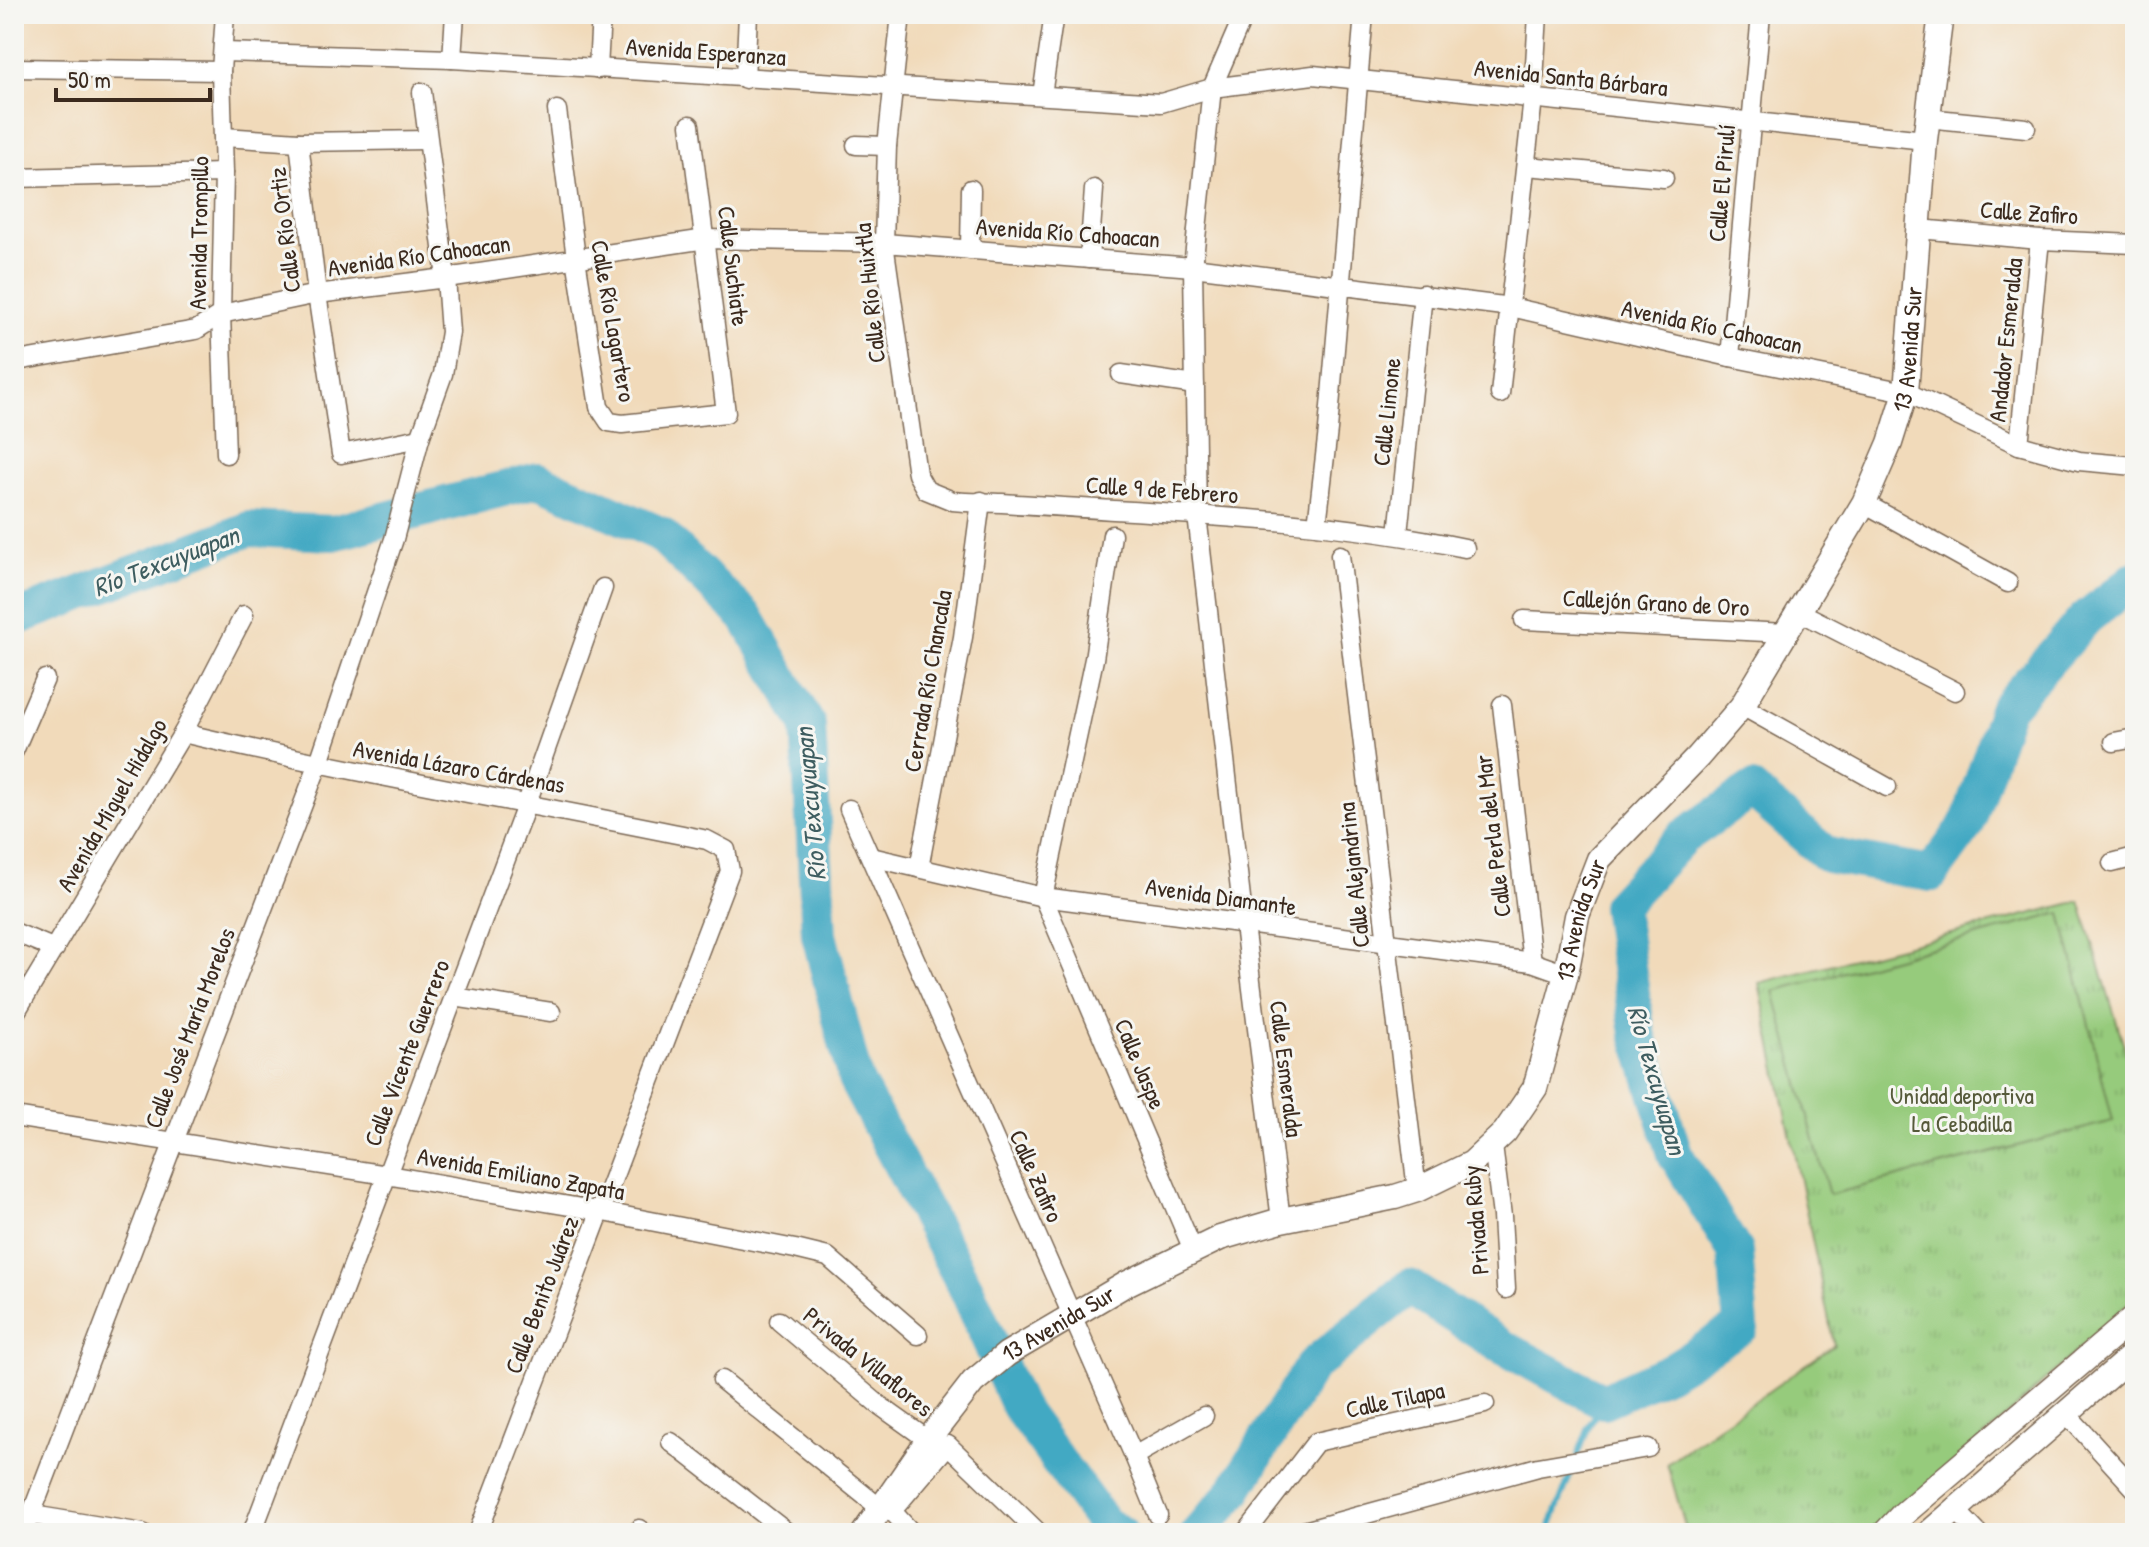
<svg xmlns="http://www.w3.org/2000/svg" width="2149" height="1547" font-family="'Patrick Hand',sans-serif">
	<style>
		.grass { fill: url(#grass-tufts); stroke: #687a4d; stroke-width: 2 }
		.pitch { fill: #96cb7c; stroke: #687a4d; stroke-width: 2 }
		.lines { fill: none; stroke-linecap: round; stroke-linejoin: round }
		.stream { stroke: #43a9c3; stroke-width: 6 }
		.river { stroke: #43a9c3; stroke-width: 36 }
		.street-casing { stroke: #7b6855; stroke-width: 21 }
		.secondary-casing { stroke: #7b6855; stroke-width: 27 }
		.street { stroke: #fff; stroke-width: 18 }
		.secondary { stroke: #fff; stroke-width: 24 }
		.labels { text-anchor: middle; stroke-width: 6; stroke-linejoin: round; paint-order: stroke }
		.street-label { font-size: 24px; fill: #3b2a1e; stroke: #f6f6f2 }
		.park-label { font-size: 24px; fill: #565a3a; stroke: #f6f6f2 }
		.water-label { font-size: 26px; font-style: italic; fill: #3e5d60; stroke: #f6f6f2 }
	</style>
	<defs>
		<pattern id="grass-tufts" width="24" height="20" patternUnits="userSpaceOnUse" patternTransform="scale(2)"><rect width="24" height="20" fill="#96cb7c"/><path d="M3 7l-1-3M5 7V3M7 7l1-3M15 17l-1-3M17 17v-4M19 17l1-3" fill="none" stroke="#82ae6b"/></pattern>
	</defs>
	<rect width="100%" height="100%" fill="#f6f6f2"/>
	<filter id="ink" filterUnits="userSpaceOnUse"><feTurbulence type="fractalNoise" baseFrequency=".0125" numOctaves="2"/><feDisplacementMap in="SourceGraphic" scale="16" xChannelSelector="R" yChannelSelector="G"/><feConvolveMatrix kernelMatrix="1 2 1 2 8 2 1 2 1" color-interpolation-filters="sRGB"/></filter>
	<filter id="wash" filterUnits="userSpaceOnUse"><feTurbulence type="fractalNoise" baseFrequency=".006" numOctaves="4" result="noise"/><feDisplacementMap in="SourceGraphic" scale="32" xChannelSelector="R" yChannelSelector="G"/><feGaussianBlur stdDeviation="1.8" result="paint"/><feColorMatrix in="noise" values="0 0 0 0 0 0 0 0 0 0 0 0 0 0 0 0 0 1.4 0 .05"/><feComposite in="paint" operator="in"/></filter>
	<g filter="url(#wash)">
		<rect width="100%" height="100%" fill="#f1daba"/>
		<polygon class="grass" points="2080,901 2135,1082 2135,1297 1880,1533 1687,1533 1667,1463 1834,1345 1759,983"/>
		<polygon class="pitch" points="2061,913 2113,1121 1829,1195 1774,991"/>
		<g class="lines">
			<g class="stream">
				<polyline points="1578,1455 1589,1426 1603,1401"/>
				<polyline points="1548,1533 1574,1465"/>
			</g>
			<g class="river">
				<polyline points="14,619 249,529 333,533 538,480 660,534 746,617 808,725 819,935 855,1079 967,1290 1018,1406 1105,1525 1120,1533"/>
				<polyline points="1198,1533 1233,1493 1312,1366 1409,1287 1501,1346 1603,1401 1670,1371 1741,1327 1735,1251 1675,1154 1638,1033 1619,906 1683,837 1752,790 1827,855 1931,874 1967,825 2007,707 2086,618 2135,579"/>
			</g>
		</g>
	</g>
	<g filter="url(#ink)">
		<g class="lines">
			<defs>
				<g id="street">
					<polyline points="225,14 221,71 224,173 221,314 226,454"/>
					<path d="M 901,14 L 887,146 L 884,243 L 917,474 L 926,490 L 953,501 C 969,503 986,502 1002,503 C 1157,514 1313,516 1465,548"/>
					<polyline points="1244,14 1212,88 1193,267 1197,515 1244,925 1281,1220"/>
					<polyline points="224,52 452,59 1161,103 1212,88 1313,75 1925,140"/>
					<polyline points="452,59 455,14"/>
					<polyline points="14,68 221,71"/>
					<polyline points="598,69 601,14"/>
					<polyline points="745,79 748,14"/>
					<polyline points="1042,95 1054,14"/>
					<polyline points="557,110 576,258 599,407 609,422 622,424 726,413 690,125"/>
					<polyline points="1927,118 2026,128"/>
					<polyline points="224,137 299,142 427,140"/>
					<polyline points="299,142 317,294 341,454 420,438"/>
					<polyline points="856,145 887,146"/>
					<polyline points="1526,166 1664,178"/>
					<polyline points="14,178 224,173"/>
					<polyline points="1919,229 2040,240 2135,244"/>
					<polyline points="970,250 971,189"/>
					<polyline points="1089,259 1094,189"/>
					<polyline points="1730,357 1761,14"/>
					<polyline points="17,361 196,330 221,314 317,294 446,278 706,239 884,243 1193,267 1511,307 1730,357 1906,392 2019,445 2079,461 2135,466"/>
					<polyline points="1121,374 1195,385"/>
					<polyline points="1500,394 1533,98 1538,14"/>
					<polyline points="2019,445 2040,240"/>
					<polyline points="1864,503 2008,583"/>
					<polyline points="1317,525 1328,430 1364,14"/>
					<polyline points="1398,534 1423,294"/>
					<polyline points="1112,535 1094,659 1043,897 1193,1250"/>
					<polyline points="1340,555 1417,1190"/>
					<polyline points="1798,611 1955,691"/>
					<polyline points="1524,620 1786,633"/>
					<polyline points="1502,705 1532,962"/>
					<polyline points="1742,706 1887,787"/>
					<path d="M 183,733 C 356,774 532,804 707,840 L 726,850 L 730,871 L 478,1533"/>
					<polyline points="2114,742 2135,738"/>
					<polyline points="14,751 45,679"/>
					<polyline points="849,809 1134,1456 1158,1515"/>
					<polyline points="871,857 1043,897 1532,962 1566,974"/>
					<polyline points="2112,863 2135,857"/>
					<polyline points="919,868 963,637 981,501"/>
					<polyline points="14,932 55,949"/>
					<polyline points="454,997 551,1012"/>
					<polyline points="14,1015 183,733 244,615"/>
					<polyline points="14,1117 387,1175 599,1211 795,1249 828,1257 918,1335"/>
					<polyline points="1493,1146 1502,1216 1506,1289"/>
					<polyline points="779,1321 879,1405 928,1440"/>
					<polyline points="722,1380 880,1508 892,1511 912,1533"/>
					<polyline points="2066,1413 2135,1489"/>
					<polyline points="671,1442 788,1533"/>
					<polyline points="1134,1456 1204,1416"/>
					<polyline points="1954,1508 1978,1533"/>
					<polyline points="892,1511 948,1445 1039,1533"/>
					<polyline points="14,1512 143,1533"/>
					<polyline points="639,1529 644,1533"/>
					<polyline points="24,1533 318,765 394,539 420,438 443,374 450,332 446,278 422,92"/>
					<polyline points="252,1533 527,803 603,588"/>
					<polyline points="1246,1533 1316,1442 1485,1404"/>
					<polyline points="1297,1533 1538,1467 1648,1448"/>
				</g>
				<g id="secondary">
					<path id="s1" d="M 864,1533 L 928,1440 L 973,1382 L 1007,1354 L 1126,1284 L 1220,1238 L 1281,1220 L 1395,1197 L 1417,1190 L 1472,1163 L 1505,1132 L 1535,1088 L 1566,974 L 1577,916 L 1599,859 L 1698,757 L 1742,706 L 1864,503 L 1890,443 L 1906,392 L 1925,140 L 1941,14"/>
					<polyline points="1885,1533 1902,1515 2135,1317"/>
					<polyline points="1929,1533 2135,1353"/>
				</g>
			</defs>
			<use href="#street" class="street-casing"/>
			<use href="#secondary" class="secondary-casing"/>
			<use href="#street" class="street"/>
			<use href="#secondary" class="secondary"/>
		</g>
	</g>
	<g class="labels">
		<g class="street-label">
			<text transform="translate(706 52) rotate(4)" y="8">Avenida Esperanza</text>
			<text transform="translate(1571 78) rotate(6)" y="8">Avenida Santa Bárbara</text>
			<text transform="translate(1722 183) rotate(-85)" y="8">Calle El Pirulí</text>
			<text transform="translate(2029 213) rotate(4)" y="8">Calle Zafiro</text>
			<text transform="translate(285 230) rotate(-97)" y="8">Calle Río Ortiz</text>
			<text transform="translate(199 233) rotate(-89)" y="8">Avenida Trompillo</text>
			<text transform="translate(1068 233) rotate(4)" y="8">Avenida Río Cahoacan</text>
			<text transform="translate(419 256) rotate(-8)" y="8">Avenida Río Cahoacan</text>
			<text transform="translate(733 266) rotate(83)" y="8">Calle Suchiate</text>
			<text transform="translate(870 293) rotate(-96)" y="8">Calle Río Huixtla</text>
			<text transform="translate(613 321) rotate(80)" y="8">Calle Río Lagartero</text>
			<text transform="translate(1712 327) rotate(12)" y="8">Avenida Río Cahoacan</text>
			<text transform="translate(2006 340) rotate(-84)" y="8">Andador Esmeralda</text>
			<text dy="8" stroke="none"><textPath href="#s1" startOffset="1682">13 Avenida Sur</textPath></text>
			<text transform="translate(1387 412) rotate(-84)" y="8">Calle Limone</text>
			<text transform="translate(1162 490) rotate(4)" y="8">Calle 9 de Febrero</text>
			<text transform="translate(1656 603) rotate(3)" y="8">Callejón Grano de Oro</text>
			<text transform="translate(928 681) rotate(-80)" y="8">Cerrada Río Chancala</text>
			<text transform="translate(459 767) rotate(10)" y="8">Avenida Lázaro Cárdenas</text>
			<text transform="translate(112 805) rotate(-60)" y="8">Avenida Miguel Hidalgo</text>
			<text transform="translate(1493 836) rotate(-97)" y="8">Calle Perla del Mar</text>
			<text transform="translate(1354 875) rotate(-96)" y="8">Calle Alejandrina</text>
			<text transform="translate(1221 897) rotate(8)" y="8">Avenida Diamante</text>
			<text dy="8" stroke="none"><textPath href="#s1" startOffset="1010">13 Avenida Sur</textPath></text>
			<text transform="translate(190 1028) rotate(-69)" y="8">Calle José María Morelos</text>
			<text transform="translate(407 1053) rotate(-69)" y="8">Calle Vicente Guerrero</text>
			<text transform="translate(1140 1064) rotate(67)" y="8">Calle Jaspe</text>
			<text transform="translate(1286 1069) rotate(83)" y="8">Calle Esmeralda</text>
			<text transform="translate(521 1174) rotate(10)" y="8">Avenida Emiliano Zapata</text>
			<text transform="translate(1036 1176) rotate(66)" y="8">Calle Zafiro</text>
			<text transform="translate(1476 1220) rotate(-95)" y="8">Privada Ruby</text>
			<text transform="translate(542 1295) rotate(-69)" y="8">Calle Benito Juárez</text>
			<text dy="8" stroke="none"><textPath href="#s1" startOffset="290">13 Avenida Sur</textPath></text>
			<text transform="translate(868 1362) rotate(39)" y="8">Privada Villaflores</text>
			<text transform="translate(1395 1400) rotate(-12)" y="8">Calle Tilapa</text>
		</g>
		<g class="park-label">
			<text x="1962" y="1104">Unidad deportiva<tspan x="1962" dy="28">La Cebadilla</tspan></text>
		</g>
		<g class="water-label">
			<text transform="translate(166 561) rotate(-21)" y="9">Río Texcuyuapan</text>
			<text transform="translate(810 804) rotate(-95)" y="9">Río Texcuyuapan</text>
			<text transform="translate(1657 1080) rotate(74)" y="9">Río Texcuyuapan</text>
		</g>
	</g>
	<rect width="2149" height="1547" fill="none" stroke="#f6f6f2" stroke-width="48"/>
	<path d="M56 88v12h154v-12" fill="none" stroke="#3b2a1e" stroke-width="4"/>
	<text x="68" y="88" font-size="24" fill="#3b2a1e" stroke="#f6f6f2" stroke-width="6" paint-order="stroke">50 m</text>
</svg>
